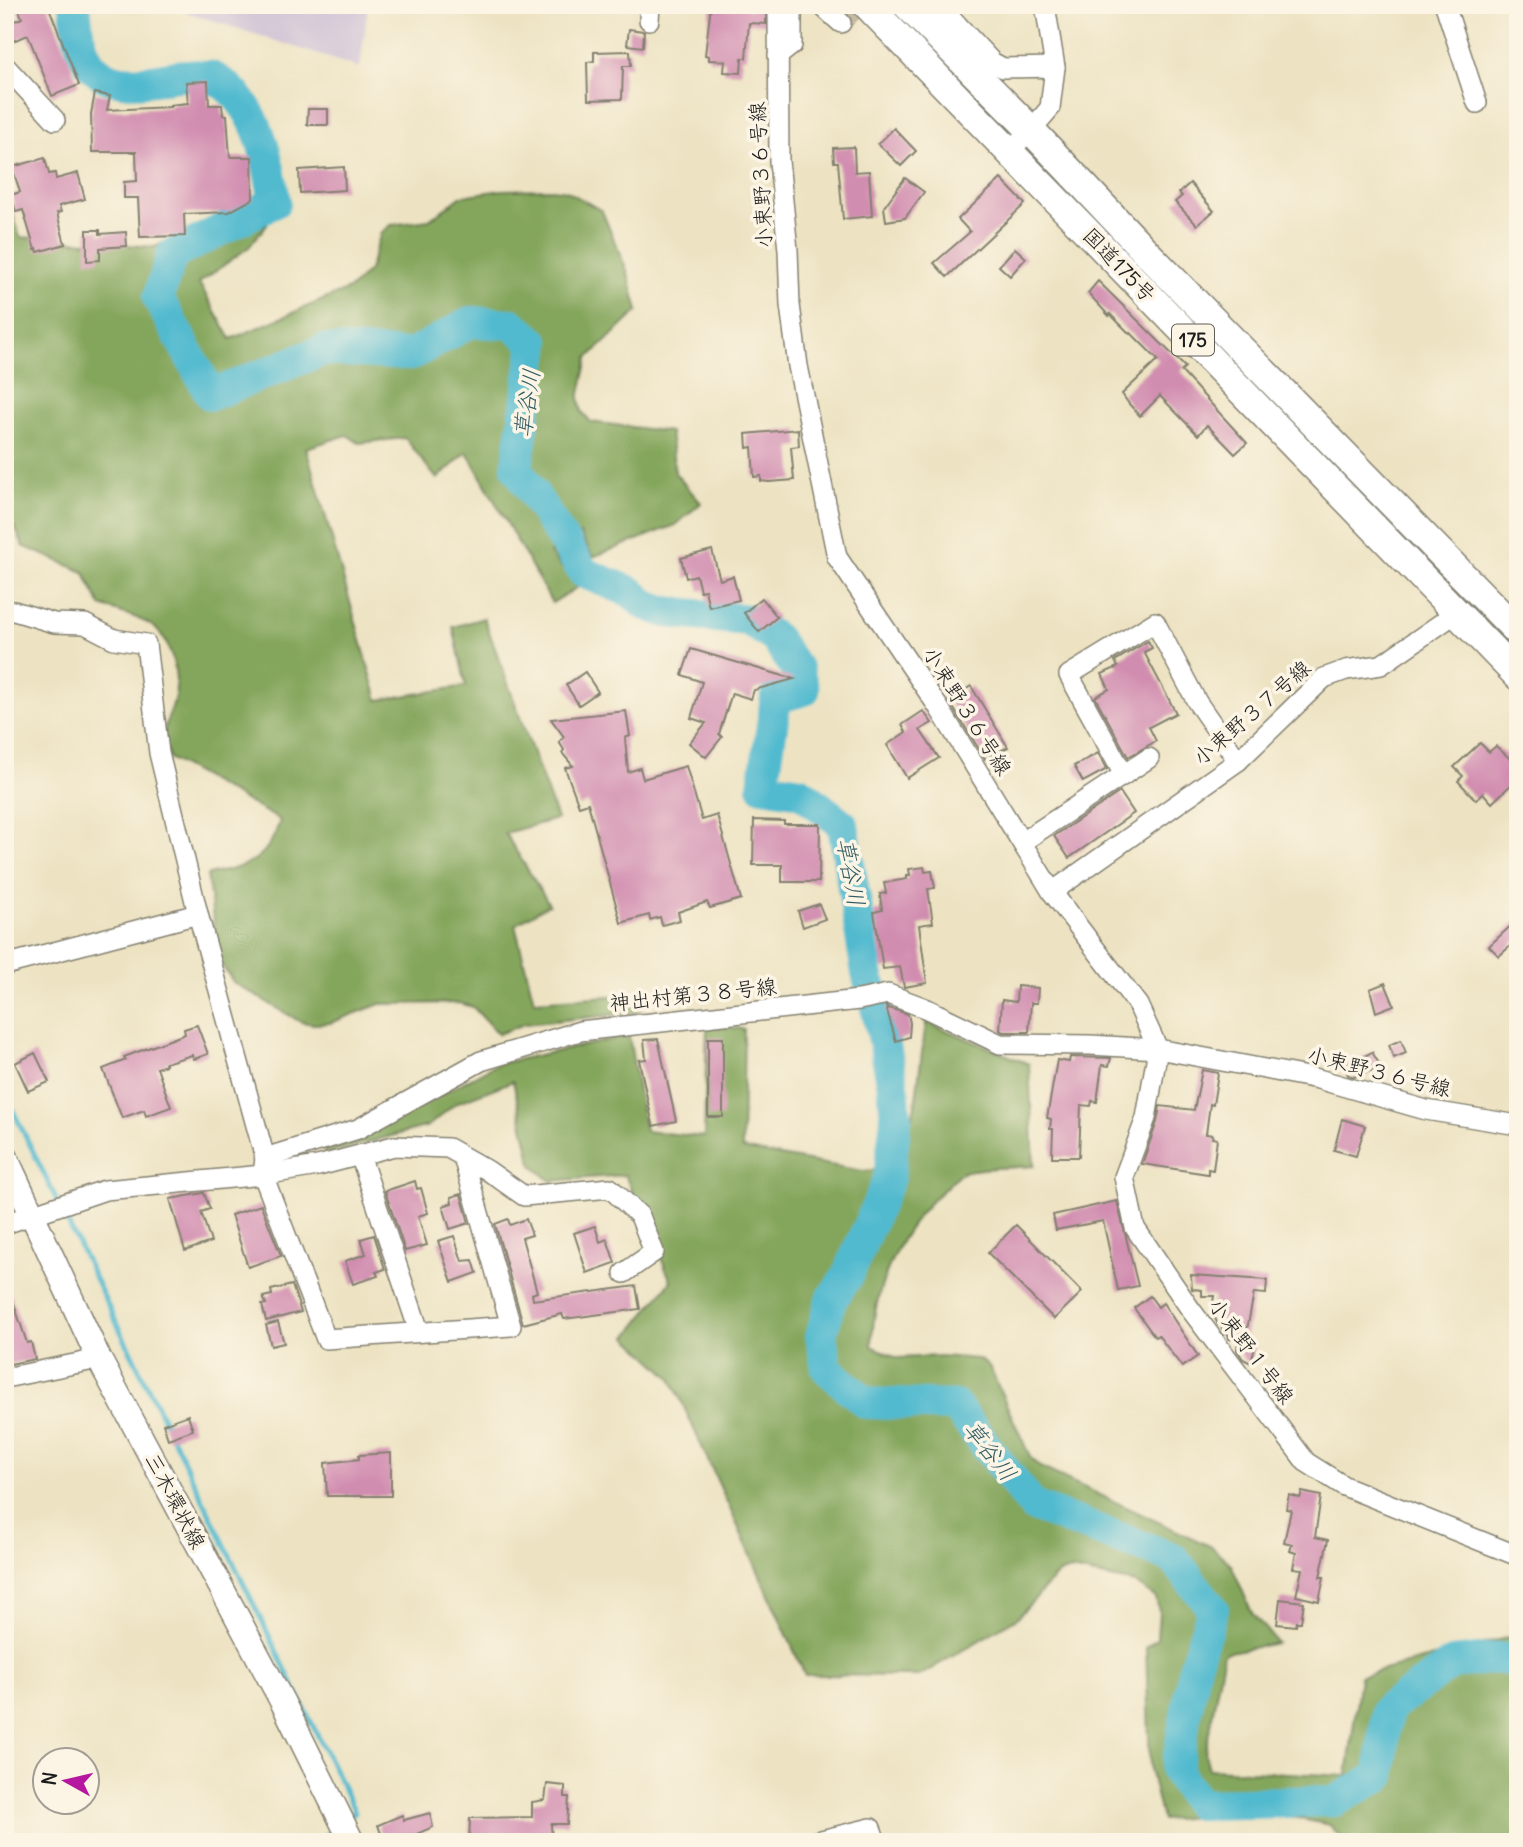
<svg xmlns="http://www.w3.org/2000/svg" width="1523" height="1847" font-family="Delius,'Klee One',sans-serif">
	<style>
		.industrial { fill: #ccbed4 }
		.forest { fill: #84a65b; stroke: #50613c; stroke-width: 2 }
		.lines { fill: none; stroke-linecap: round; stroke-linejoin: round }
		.stream { stroke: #51bacf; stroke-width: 5 }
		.river { stroke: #51bacf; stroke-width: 32 }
		.building { fill: #d18db0 }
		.minor-tunnel { stroke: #c3bba2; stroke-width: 19; stroke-dasharray: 19 10; stroke-linecap: butt }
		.minor-casing { stroke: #848070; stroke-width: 22 }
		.major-casing { stroke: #848070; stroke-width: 27 }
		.highway-casing { stroke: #848070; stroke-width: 31 }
		.minor { stroke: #fff; stroke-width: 19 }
		.major { stroke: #fff; stroke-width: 24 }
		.highway { stroke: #fff; stroke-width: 28 }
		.labels { text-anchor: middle; stroke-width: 7; stroke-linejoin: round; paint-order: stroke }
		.shield { fill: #fcf5e5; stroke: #5f5d58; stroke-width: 2 }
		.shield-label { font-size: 19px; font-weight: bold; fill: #1c1c1c }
		.street-label { font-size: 21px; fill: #1c1c1c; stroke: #fcf5e5 }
		.water-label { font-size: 23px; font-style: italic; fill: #315b64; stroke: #fcf5e5 }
	</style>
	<rect width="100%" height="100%" fill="#fcf5e5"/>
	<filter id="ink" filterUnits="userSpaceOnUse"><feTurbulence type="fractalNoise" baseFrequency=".0143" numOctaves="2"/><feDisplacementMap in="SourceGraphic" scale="14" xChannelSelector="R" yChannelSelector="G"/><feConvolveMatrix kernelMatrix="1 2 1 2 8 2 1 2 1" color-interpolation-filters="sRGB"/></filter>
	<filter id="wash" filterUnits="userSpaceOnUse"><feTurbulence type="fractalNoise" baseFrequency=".00686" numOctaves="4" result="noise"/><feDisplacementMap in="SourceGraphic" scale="28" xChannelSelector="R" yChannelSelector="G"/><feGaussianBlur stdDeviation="1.57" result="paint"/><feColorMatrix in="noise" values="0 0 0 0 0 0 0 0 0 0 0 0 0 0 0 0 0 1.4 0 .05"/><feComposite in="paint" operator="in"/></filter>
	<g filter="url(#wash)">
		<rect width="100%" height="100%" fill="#ede3c3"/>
		<polygon class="industrial" points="164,5 368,5 360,68"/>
		<g class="forest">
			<path d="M 282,184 L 285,201 L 249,247 L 199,283 L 231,339 L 351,288 L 369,270 L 381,233 L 391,225 L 429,220 L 462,196 L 501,190 L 553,189 L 567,191 L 602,211 L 628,273 L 638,311 L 588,358 L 579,398 L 582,412 L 591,422 L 670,432 L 675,473 L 701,503 L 676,525 L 593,557 L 580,534 L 550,553 L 578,587 L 552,603 L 467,452 L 437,479 L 405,438 L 359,443 L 347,435 L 306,448 L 378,700 L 466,686 L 453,627 L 484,618 L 557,819 L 505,833 L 549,904 L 515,925 L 534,1001 L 611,996 L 642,1012 L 524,1024 L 498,1034 L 473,1007 L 459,1003 L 380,1004 L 330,1023 L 314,1024 L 301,1022 L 234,983 L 219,961 L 207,875 C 247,866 267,863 280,820 L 169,758 C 159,725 165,731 174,701 C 180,680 172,639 152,626 C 138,616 117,612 101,606 L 84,572 L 23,546 L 15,527 L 5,524 L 5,188 L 20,237 L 155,247 Z"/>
			<path d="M 926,1022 L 1029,1064 L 1034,1166 C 1018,1168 977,1167 964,1172 C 957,1174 950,1184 944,1189 C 899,1229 873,1287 872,1346 L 897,1358 L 941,1356 L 978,1359 L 989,1366 L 1031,1459 L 1040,1467 L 1212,1547 L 1231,1564 L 1252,1613 L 1277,1643 L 1224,1653 L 1205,1754 L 1209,1769 L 1347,1776 L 1360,1676 L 1518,1635 L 1518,1842 L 1344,1842 L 1330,1825 L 1264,1811 L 1162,1820 L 1150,1769 L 1146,1647 L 1157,1639 L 1159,1611 L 1156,1598 L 1135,1583 L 1071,1570 L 1058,1574 L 1017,1618 L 919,1676 L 805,1675 L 671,1378 L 627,1337 L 671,1281 L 625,1175 L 551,1181 L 532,1165 L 513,1081 L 456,1103 L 428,1126 L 325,1154 L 322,1145 L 425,1103 L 497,1064 L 629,1036 L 645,1131 L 704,1137 L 707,1026 L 744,1029 L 742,1149 L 863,1171 L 896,1168 L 915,1106 Z"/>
		</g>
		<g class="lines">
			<g class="stream">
				<polyline points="5,1094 355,1812 349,1817"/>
				<polyline points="321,1842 321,1839 335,1828"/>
			</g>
			<path class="river" d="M 75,5 C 79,54 88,87 145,81 C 161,80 176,74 193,75 C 199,76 208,75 214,78 C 259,103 267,156 275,202 L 172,255 L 158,298 L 211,395 L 324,350 L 411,355 L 471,322 L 512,324 L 535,343 L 517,468 L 584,573 L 631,592 L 644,604 L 666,612 L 748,620 L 775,638 L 798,671 L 804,690 L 776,698 L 763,786 L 801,792 L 843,825 L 867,973 L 882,1031 L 893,1087 L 896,1119 L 889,1178 L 847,1277 L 831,1300 L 821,1336 L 827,1369 L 866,1403 L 955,1406 L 1033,1506 L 1173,1558 L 1213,1609 L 1195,1664 L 1176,1771 L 1198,1804 L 1335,1801 L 1380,1776 L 1387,1709 L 1453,1663 L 1499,1658 L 1518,1662"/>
		</g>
		<g id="blocks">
			<g class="building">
				<polygon points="17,5 48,5 79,85 52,96 28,35 13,41 7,24 22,18"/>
				<polygon points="711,5 748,5 747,9 766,10 766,24 749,23 746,58 742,58 741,73 724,72 725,61 709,60 709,56 705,55"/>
				<polygon points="629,29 644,31 643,47 627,45"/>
				<polygon points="630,51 631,66 623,66 622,99 588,100 587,62 594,61 594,52"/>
				<polygon points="208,81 209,105 222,105 223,115 227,115 230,157 252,157 253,199 229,212 184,214 185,236 140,237 138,198 124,198 124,182 137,181 136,152 92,152 91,114 95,93 110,96 107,110 170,107 170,105 188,103 186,82"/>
				<polygon points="308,109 328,109 328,125 307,125"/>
				<polygon points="894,128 916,151 901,166 878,144"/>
				<polygon points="854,147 855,172 869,171 872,216 843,219 838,162 834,162 833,148"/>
				<polygon points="45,158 49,174 55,173 56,179 78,173 85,199 59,206 61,212 57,213 65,244 38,252 37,249 35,250 23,210 16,212 11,195 20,192 12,167"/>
				<polygon points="344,167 345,190 300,193 299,170"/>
				<polygon points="905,178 924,192 905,218 886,221 884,207"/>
				<polygon points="1001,179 1025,204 947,277 934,263 970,232 958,219"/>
				<polygon points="1190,183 1214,211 1197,225 1175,202 1182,196 1179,193"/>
				<polygon points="87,230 100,230 100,234 126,232 127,246 100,248 100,260 87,261"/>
				<polygon points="1015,248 1026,258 1010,276 999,266"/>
				<polygon points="1098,281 1185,367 1181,371 1247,443 1235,454 1207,425 1198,435 1160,396 1140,416 1129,404 1122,394 1158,360 1131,333 1130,334 1110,314 1109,316 1088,293"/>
				<polygon points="798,429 799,446 791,447 794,480 769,482 761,481 761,476 754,477 752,447 747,448 746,434"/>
				<polygon points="712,550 720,580 733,576 739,600 709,607 705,590 700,591 696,575 686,578 681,558"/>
				<polygon points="762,598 777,617 759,632 744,613"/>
				<polygon points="1148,641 1152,648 1144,652 1176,713 1149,727 1156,741 1128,757 1095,697 1109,689 1102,674 1118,667 1115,661"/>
				<polygon points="691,649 794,679 754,690 751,699 732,693 719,734 722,737 706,757 689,743 706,723 691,718 702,682 682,675"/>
				<polygon points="585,672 598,692 579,705 566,685"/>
				<polygon points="971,686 1008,747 985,759 949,701"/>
				<polygon points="626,711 630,736 625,738 628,772 640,768 643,779 686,766 702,820 717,815 741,899 710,908 707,902 678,912 680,920 662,925 660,917 650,920 649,915 621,923 588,803 579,806 565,768 573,766 562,753 564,750 559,742 564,737 551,719"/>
				<polygon points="923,711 932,723 920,730 939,758 907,778 887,745 906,732 902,725"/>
				<polygon points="1480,743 1489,752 1496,746 1518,766 1518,778 1492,803 1483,793 1476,800 1458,781 1463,776 1454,767"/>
				<polygon points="1098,753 1107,769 1083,782 1074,766"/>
				<polygon points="1120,792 1134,813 1069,858 1054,836"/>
				<polygon points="754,820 784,821 784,824 820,824 819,882 782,882 782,865 753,865"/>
				<polygon points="924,867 925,872 932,871 935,888 928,889 933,923 919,925 927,983 904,987 900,967 883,969 874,912 882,910 880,894 886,893 884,883 907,879 907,875 910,875 909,869"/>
				<polygon points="819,904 825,919 803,927 798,911"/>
				<polygon points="1518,919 1518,939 1499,956 1489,946"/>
				<polygon points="1385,983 1394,1005 1376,1012 1370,989"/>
				<polygon points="1017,986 1038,988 1037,1003 1031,1003 1029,1032 1003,1032 1000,1030 1002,1000 1016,1002"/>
				<polygon points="886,1007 908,1014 910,1023 909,1037 896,1041"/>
				<polygon points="197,1025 208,1054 194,1059 192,1055 165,1063 166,1065 157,1068 171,1107 146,1116 144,1110 122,1118 103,1069 126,1060 124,1057 185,1034 184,1029"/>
				<rect x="708" y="1038" width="15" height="79"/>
				<polygon points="658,1039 676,1121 653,1126 639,1060 646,1059 644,1040"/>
				<polygon points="1401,1040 1406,1053 1394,1058 1389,1045"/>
				<polygon points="1372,1052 1381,1067 1354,1077 1348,1075 1345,1066"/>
				<polygon points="35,1053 49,1082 28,1091 15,1063"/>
				<polygon points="1070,1057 1111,1058 1109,1066 1102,1065 1097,1102 1092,1101 1091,1106 1081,1105 1079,1157 1052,1157 1053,1129 1050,1129 1051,1119 1047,1118 1057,1060 1069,1062"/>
				<polygon points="1202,1070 1218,1073 1213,1105 1210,1104 1206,1134 1213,1135 1212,1138 1217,1139 1213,1170 1208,1169 1208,1174 1142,1164 1157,1122 1160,1106 1194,1110"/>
				<polygon points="1342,1119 1365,1126 1356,1156 1334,1150"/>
				<polygon points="415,1181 417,1189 421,1188 428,1213 418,1216 427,1245 405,1251 385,1191"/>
				<polygon points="204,1193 210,1209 201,1212 211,1242 185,1251 170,1199"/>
				<polygon points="461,1194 469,1223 450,1229 443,1206 452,1203 451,1197"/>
				<polygon points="1117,1201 1138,1286 1118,1290 1103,1221 1056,1230 1053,1215"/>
				<polygon points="261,1205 281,1256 248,1267 231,1215"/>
				<polygon points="508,1219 510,1225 526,1219 532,1235 522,1238 537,1292 532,1294 533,1300 636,1286 640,1309 564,1319 562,1314 523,1324 495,1224"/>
				<polygon points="1016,1225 1082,1292 1054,1319 988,1253"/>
				<polygon points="595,1226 600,1242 607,1239 615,1263 587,1273 574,1233"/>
				<polygon points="374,1235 385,1269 376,1272 378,1276 353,1284 345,1261 366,1254 361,1239"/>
				<polygon points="454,1236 462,1261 473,1260 477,1273 452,1282 438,1241"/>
				<polygon points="1191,1275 1267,1280 1266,1294 1254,1293 1245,1340 1256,1343 1251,1363 1243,1359 1237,1350 1238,1341 1229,1339 1228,1334 1224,1334 1221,1326 1218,1325 1215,1318 1211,1315 1214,1296 1202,1296 1202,1290 1192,1289"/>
				<polygon points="292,1285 301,1312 266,1321 262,1305 266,1304 263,1297 272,1295 271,1290"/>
				<polygon points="8,1286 27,1343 31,1342 35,1359 5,1365 5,1287"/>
				<polygon points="1150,1296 1158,1307 1163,1303 1198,1356 1182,1367 1158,1335 1155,1337 1134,1308"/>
				<polygon points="278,1322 284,1343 271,1346 266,1325"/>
				<polygon points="188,1415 193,1430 168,1439 163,1424"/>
				<polygon points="391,1453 391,1496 327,1496 325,1463 359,1459 359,1455"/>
				<polygon points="1302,1492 1321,1496 1315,1537 1328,1540 1320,1577 1324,1577 1319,1601 1296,1596 1302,1569 1293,1568 1296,1553 1290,1551 1292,1544 1284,1542 1291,1510 1286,1509 1289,1495 1300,1498"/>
				<polygon points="1280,1599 1304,1602 1301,1622 1297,1622 1296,1626 1277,1624"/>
				<polygon points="547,1784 565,1786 565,1797 569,1797 567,1824 551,1824 552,1842 469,1842 470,1818 532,1817 532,1802 545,1800"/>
				<polygon points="430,1813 433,1827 398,1842 384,1842 378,1825 402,1815 404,1820"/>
			</g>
		</g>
	</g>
	<g filter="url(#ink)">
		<use href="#blocks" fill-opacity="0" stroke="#848070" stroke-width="2"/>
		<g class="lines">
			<polyline class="minor-tunnel" points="841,23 860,5"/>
			<defs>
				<g id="minor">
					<polyline points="778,5 779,161 788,250 790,305 798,366 837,557 939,708 1052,892 1138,1005 1158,1049 1318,1079 1426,1110 1518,1125"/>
					<polyline points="821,5 841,23"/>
					<polyline points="939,5 992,62 1003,68 1055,67 1050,108 1031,130 1008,152"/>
					<polyline points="1045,5 1055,67"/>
					<polyline points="1445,5 1477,103"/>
					<polyline points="649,20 650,5"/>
					<polyline points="778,56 792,45 792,5"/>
					<polyline points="5,66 55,120"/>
					<polyline points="5,611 14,611 54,623 85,624 114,639 146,644 159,753 198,914 265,1158"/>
					<polyline points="1124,775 1069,675 1155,622 1197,702 1238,761"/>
					<polyline points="1022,842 1149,758"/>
					<polyline points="1052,892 1238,761 1324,678 1346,670 1381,665 1456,613"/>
					<polyline points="5,965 198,914"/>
					<polyline points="360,1155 419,1331"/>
					<polyline points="463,1157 511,1326 326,1339 263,1175 265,1158 358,1129 481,1061 580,1031 859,1000 888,994 925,1008 1000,1044 1090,1045 1158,1049 1146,1118 1124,1177 1135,1228 1191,1310 1306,1462 1344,1486 1518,1556"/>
					<polyline points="5,1224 105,1190 263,1175 318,1166 394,1146 448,1148 487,1170 524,1196 610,1188 640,1216 654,1252 624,1273"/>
					<polyline points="5,1378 99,1359"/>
					<polyline points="813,1842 871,1828 876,1842"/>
				</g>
				<polyline id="major" points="5,1156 99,1359 283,1703 352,1842"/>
				<g id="highway">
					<polyline points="867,5 1518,676"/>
					<polyline points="907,5 1031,130 1148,254 1518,632"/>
				</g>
			</defs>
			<use href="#minor" class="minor-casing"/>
			<use href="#major" class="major-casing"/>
			<use href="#highway" class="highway-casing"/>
			<use href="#minor" class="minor"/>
			<use href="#major" class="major"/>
			<use href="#highway" class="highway"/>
		</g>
	</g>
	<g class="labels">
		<rect class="shield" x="1172" y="324.5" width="42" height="31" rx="5"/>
		<g class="shield-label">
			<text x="1193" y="347">175</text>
		</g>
		<g class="street-label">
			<text transform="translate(761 175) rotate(-93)" y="7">小束野３６号線</text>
			<text transform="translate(1119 265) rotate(46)" y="7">国道175号</text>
			<text transform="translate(967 711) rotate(58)" y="7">小束野３６号線</text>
			<text transform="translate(1252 713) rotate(-41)" y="7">小束野３７号線</text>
			<text transform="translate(693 995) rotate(-6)" y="7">神出村第３８号線</text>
			<text transform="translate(1379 1072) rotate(14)" y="7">小束野３６号線</text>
			<text transform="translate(1251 1351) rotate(53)" y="7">小束野１号線</text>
			<text transform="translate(175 1501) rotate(62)" y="7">三木環状線</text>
		</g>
		<g class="water-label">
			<text transform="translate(527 403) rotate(-82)" y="8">草谷川</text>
			<text transform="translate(851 872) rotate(80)" y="8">草谷川</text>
			<text transform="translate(990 1451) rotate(52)" y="8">草谷川</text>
		</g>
	</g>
	<rect width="1523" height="1847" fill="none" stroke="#fcf5e5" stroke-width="28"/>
	<g transform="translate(66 1781) rotate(278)"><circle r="33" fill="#fcf5e5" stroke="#a29e95" stroke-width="2"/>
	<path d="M0-5L12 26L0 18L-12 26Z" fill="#b5179e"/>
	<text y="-10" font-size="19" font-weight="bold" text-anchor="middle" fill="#1c1c1c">N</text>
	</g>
</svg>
